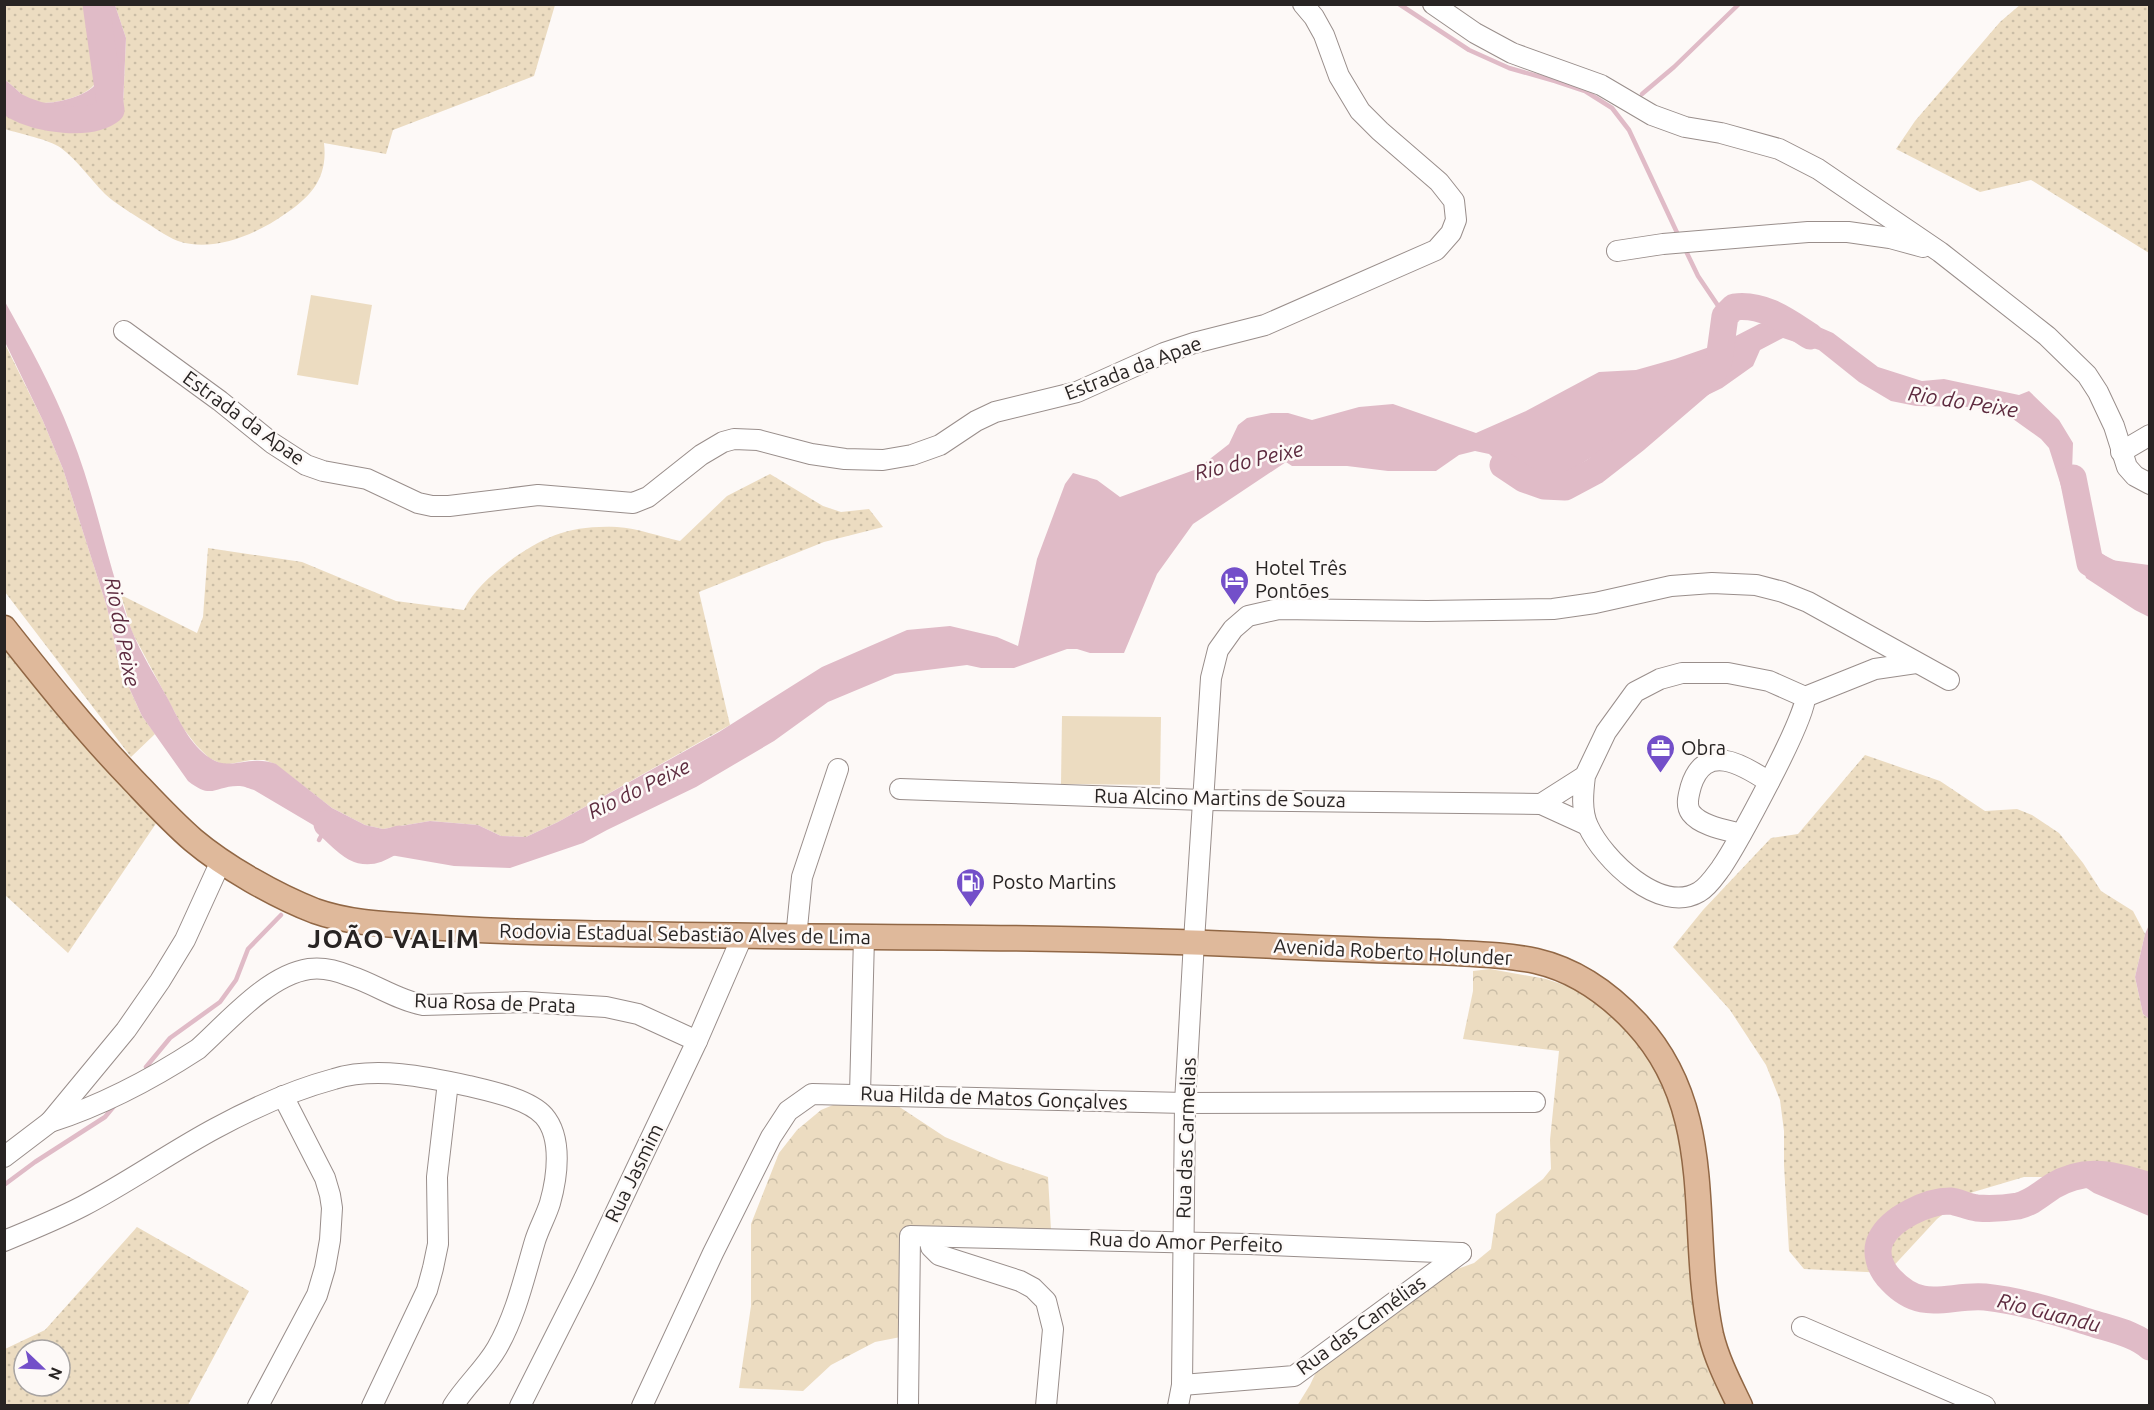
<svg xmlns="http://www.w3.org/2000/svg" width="2154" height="1410" font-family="Ubuntu,sans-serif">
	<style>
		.grass { fill: url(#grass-dots); fill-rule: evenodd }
		.forest { fill: url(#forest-crowns) }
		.pitch { fill: #ecdcc1 }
		.water { fill: #e0bbc7 }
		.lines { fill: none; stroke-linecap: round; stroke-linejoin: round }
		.stream { stroke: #e0bbc7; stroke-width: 4.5 }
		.river { stroke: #e0bbc7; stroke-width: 27 }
		.minor-casing { stroke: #998e8b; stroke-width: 22 }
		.major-casing { stroke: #916745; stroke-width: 27 }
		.minor { stroke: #fff; stroke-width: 20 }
		.major { stroke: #dfb99b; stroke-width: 24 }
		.labels { text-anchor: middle; stroke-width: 5; stroke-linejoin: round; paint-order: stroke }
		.street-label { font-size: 20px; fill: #282423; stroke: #fdf9f7 }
		.poi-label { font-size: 20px; fill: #282423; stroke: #fdf9f7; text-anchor: start }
		.water-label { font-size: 21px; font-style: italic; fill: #5d2b3f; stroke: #fdf9f7 }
		.district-label { font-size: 26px; font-weight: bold; letter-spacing: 1.5px; fill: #282423; stroke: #fdf9f7 }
	</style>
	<defs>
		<pattern id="grass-dots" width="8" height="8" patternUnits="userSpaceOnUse" patternTransform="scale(1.5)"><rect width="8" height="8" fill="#ecdcc1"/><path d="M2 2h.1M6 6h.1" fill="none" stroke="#cabda6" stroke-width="1.8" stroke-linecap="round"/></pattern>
		<pattern id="forest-crowns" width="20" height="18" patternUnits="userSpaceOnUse" patternTransform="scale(1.5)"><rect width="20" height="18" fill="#ecdcc1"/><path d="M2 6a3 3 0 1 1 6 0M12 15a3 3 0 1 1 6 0" fill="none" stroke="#cabda6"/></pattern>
	</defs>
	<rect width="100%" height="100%" fill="#fdf9f7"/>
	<g class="grass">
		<polygon points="2021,4 2149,5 2149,253 2031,180 1980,192 1896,149 1915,121 2000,22"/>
		<path d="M 5,5 L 93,5 L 103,42 L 107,67 C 102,73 99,81 93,86 C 84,97 49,106 35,102 C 23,98 15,87 5,80 Z"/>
		<path d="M 115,5 L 555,5 L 534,76 L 393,130 L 386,154 L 324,143 C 328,177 312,196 285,214 C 257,234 213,253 178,241 C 165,236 154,227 142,220 C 130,212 116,204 105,194 C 90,179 78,161 61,148 C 48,139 20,134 5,129 L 4,106 L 34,122 L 98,113 L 123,106 L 126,38 Z"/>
		<polygon points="4,342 43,421 63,469 107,607 120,668 142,716 155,734 131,757 5,592"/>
		<path d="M 770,474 L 823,506 L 841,512 L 869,509 L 883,527 L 824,542 L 699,592 L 730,725 L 558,822 L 526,837 L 501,836 L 478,825 L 430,821 L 383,829 L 365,825 L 332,808 L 275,764 L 264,760 L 251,760 L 224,765 L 209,758 L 196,745 L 183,728 L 132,632 L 121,595 L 197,633 L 203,617 L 208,548 L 302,562 L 396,601 L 464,610 C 473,591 490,576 507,563 C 543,536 571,525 617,527 C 637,528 661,537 680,541 L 727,496 Z"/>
		<polygon points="4,634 157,822 68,953 5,895"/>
		<polygon points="1865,755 1940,781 1985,811 2017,809 2032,815 2059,833 2083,863 2101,891 2133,911 2145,934 2135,977 2143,1014 2149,1019 2149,1173 2142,1177 2117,1166 2104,1164 2091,1165 2070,1177 2024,1177 1970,1193 1937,1219 1887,1273 1804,1269 1789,1251 1784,1165 1784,1131 1780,1100 1766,1065 1730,1010 1673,947 1703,910 1771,838 1798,834"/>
		<path d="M 137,1227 L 249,1291 L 188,1405 L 5,1405 L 5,1349 L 45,1330 ZM 24,1350 L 60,1350 L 60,1386 L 24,1386 Z"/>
	</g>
	<g class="forest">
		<polygon points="1490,969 1546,979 1597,996 1672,1052 1703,1276 1735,1405 1297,1406 1310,1385 1334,1334 1386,1295 1474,1263 1491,1249 1496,1214 1543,1179 1551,1169 1550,1140 1559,1051 1463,1039 1473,991 1473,971"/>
		<polygon points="845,1100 879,1100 898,1106 945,1137 1001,1161 1048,1177 1051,1230 915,1231 916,1334 875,1342 831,1365 803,1391 739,1388 751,1306 751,1224 779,1153 797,1130 821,1110"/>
	</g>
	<g class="pitch">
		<polygon points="311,295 372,305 358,385 297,375"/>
		<polygon points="1062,716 1161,717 1160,785 1061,784"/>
	</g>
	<g class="water">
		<path d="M 93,5 L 115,5 L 126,38 L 123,106 L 119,111 L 34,122 L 5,106 L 5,80 C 15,87 23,98 35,102 C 49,106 84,97 94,86 C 99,81 102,73 107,67 L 103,42 Z"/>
		<path d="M 4,300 C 28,343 53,388 71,435 C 96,497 108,568 132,631 C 141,654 156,677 168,699 C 179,720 190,745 210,758 C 231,772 249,754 276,764 L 332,808 L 365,825 L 383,829 L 430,821 L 478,825 L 501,836 L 526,837 L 558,822 L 719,732 L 822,667 L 907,630 L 950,626 L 997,637 L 1018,646 L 1037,559 L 1065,484 L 1073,473 L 1097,480 L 1120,497 L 1197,469 L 1229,444 L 1238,425 L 1247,418 L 1271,413 L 1288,413 L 1312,420 L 1359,407 L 1393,404 L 1476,433 L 1526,411 L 1599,372 L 1636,370 L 1675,359 L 1724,342 L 1759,324 L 1789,314 L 1833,333 L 1878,367 L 1922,381 L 1944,379 L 2019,395 L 2029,391 L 2059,420 L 2073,443 L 2072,472 L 2084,494 L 2079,519 L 2082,532 L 2093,547 L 2111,560 L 2149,565 L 2149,617 L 2135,610 L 2086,578 L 2062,489 L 2049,448 L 2041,439 L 2013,419 L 1990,410 L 1971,407 L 1916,406 L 1891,401 L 1859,382 L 1819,350 L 1783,338 L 1760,350 L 1753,366 L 1722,388 L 1634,431 L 1558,478 L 1531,485 L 1516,480 L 1489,454 L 1475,451 L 1459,455 L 1436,471 L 1388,471 L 1347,466 L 1292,466 L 1286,462 L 1193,524 L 1157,574 L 1124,653 L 1090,653 L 1077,649 L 1067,649 L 1014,668 L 981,668 L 967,665 L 895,674 L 828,702 L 774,741 L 696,787 L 607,830 L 583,843 L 510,868 L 454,866 L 373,852 L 347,845 L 254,790 C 250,789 244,786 240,786 C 215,785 213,801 188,781 L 142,716 L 120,668 L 107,607 L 63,469 L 43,421 L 5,342 Z"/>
		<polygon points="2149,925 2149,1019 2143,1014 2135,977 2145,934"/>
		<polygon points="2104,1164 2117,1166 2142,1177 2149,1173 2149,1216 2094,1193 2070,1177 2091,1165"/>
	</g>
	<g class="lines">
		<g class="stream">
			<polyline points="1399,4 1469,50 1509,68 1555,81 1585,91 1612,108 1629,130 1680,239"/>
			<polyline points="1642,94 1674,67 1739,4"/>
			<polyline points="1685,249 1698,276 1725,316"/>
			<polyline points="319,840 326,827"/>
			<polyline points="146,1067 170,1038 220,1002 236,980 248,949 281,915"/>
			<polyline points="4,1185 35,1162 105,1117 115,1105"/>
		</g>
		<g class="river">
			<path d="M 4,97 C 8,100 11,104 15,106 C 38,119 90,127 111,110 L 96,4"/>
			<path d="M 1503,465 L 1524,479 L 1544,486 L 1565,487 L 1595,471 L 1636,439 L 1713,373 L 1719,360 L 1725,316 L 1734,307 C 1763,303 1787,321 1810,336"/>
			<polyline points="2073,478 2090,563 2150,594"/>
			<path d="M 327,824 C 342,836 355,857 377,849 C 385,846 391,841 399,839"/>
			<path d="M 2150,1186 C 2115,1175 2086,1166 2053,1186 C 2042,1193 2032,1203 2018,1206 C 2006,1208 1989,1209 1977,1208 C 1968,1207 1959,1202 1950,1201 C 1928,1201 1891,1218 1881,1239 C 1874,1252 1880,1269 1891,1280 C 1923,1314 1948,1294 1985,1297 C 2023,1301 2059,1313 2095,1324 C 2114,1330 2135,1334 2150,1347"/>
		</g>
		<defs>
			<g id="minor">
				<polyline points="1433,4 1475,33 1512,53 1601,85 1652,115 1685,127 1721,133 1779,149 1818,169 1940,252 2047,336 2087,375 2098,392 2114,426 2127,467 2135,476 2150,484"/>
				<polyline points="1617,251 1663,244 1808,232 1848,232 1890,238 1923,247"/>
				<polyline points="124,331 220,401 272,443 306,465 323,471 367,479 418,503 432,506 449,506 538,495 633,503 648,497 701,455 723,442 734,439 758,440 811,454 845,459 883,460 912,455 940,445 976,421 995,412 1077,392 1164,353 1194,343 1265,325 1436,250 1451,233 1456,220 1454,201 1439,182 1380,131 1360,111 1339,76 1324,35 1314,17 1303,4"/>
				<polyline points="2121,452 2150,435"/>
				<polyline points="1805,697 1875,669 1916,663"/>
				<polyline points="900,789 1203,800 1541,804 1587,825"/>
				<path d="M 1541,804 L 1585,776 L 1606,732 L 1635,692 L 1660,679 L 1682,673 L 1728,673 L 1769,681 L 1805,697 C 1808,715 1736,846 1721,868 C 1715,876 1708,887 1699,892 C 1660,915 1603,859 1588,826 C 1581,811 1583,792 1585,776"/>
				<path d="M 1741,834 C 1726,830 1701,826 1691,813 C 1685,805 1689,794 1691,786 C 1705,742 1742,764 1769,782"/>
				<polyline points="796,938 802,877 838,769"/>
				<polyline points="860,1094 864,937"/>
				<path d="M 50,1122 C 103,1105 152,1079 198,1049 C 228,1022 268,975 309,969 C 323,967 338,971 350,976 C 375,984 397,1000 423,1005 L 525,1002 L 606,1007 L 638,1014 L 697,1041"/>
				<polyline points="4,1157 50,1122 126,1030 160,981 185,940 221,861"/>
				<polyline points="929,1237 931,1247 939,1255 1020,1281 1033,1288 1046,1301 1053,1329 1046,1406"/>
				<path d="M 4,1241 C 31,1230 58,1219 83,1206 C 129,1182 171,1152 216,1128 C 253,1108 293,1090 334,1079 C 376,1066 427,1077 469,1086 C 490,1091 529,1099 544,1116 C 563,1138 557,1178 550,1203 C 546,1216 539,1228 535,1241 C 524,1278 516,1315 497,1348 C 485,1369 466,1385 453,1406"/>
				<polyline points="1802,1327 1985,1406"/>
				<polyline points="1182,1385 1294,1376 1461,1253"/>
				<polyline points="258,1406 317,1295 325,1268 330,1240 332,1208 330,1195 325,1178 283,1096"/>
				<polyline points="372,1406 427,1290 433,1268 438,1244 437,1177 448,1082"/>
				<polyline points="520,1406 584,1279 697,1041 742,937"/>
				<polyline points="642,1406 713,1253 771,1137 788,1111 812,1094 1185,1103 1535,1102"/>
				<polyline points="908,1406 910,1236 1249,1244 1461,1253"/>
				<polyline points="1178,1406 1182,1385 1185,1103 1194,941 1211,678 1218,650 1233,629 1248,616 1279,609 1427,611 1553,609 1595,603 1671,586 1712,583 1756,585 1783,592 1808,602 1949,680"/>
			</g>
			<path id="major" d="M 4,628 C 45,680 85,730 131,778 C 151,799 171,821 193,840 C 225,867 276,896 315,911 C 346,922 379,924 412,926 C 466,930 521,932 576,933 C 816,939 1056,934 1296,947 C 1343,949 1391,951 1438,952 C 1470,954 1504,954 1536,961 C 1575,970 1609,994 1636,1023 C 1719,1112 1688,1227 1711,1335 C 1717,1360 1729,1383 1740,1406"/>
		</defs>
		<use href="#minor" class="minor-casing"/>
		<use href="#major" class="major-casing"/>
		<use href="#minor" class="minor"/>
		<use href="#major" class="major"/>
	</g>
	<defs>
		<symbol id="hotel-pin" viewBox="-11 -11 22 30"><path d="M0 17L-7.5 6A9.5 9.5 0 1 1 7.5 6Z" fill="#734fc9" stroke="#fdf9f7"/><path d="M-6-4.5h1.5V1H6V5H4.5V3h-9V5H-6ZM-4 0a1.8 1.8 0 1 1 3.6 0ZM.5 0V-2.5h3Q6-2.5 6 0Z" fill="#fff"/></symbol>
		<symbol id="office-pin" viewBox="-11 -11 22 30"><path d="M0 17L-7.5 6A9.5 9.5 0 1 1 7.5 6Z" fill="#734fc9" stroke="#fdf9f7"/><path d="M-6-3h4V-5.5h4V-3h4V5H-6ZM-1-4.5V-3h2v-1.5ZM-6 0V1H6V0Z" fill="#fff"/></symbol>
		<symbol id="fuel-pin" viewBox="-11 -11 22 30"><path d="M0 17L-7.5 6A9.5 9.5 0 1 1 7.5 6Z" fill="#734fc9" stroke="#fdf9f7"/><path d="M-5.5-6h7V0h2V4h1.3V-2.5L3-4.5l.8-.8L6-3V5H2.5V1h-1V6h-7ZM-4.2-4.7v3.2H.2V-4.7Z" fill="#fff"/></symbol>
	</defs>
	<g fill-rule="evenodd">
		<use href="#hotel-pin" x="1218" y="564" width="33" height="45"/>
		<use href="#office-pin" x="1644" y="732" width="33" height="45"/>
		<use href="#fuel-pin" x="954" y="866" width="33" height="45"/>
	</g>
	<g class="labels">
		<g class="street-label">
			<text transform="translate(1133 368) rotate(-21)" y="7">Estrada da Apae</text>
			<text transform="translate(244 418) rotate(36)" y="7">Estrada da Apae</text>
			<text transform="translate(1220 798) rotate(1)" y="7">Rua Alcino Martins de Souza</text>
			<text transform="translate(685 934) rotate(1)" y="7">Rodovia Estadual Sebastião Alves de Lima</text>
			<text transform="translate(1393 952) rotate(3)" y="7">Avenida Roberto Holunder</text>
			<text transform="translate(495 1003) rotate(2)" y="7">Rua Rosa de Prata</text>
			<text transform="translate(994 1098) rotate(2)" y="7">Rua Hilda de Matos Gonçalves</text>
			<text transform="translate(1186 1138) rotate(-88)" y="7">Rua das Carmelias</text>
			<text transform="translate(634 1173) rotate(-64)" y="7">Rua Jasmim</text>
			<text transform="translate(1186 1242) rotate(2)" y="7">Rua do Amor Perfeito</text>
			<text transform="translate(1361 1325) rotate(-36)" y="7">Rua das Camélias</text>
		</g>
		<g class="poi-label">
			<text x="1255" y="575">Hotel Três<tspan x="1255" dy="23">Pontões</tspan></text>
			<text x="1681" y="755">Obra</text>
			<text x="992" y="889">Posto Martins</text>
		</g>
		<g class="water-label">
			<text transform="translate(1963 402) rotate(9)" y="7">Rio do Peixe</text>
			<text transform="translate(1249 461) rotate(-13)" y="7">Rio do Peixe</text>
			<text transform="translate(122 632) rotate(79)" y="7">Rio do Peixe</text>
			<text transform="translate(639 789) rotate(-26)" y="7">Rio do Peixe</text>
			<text transform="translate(2049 1313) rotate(14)" y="7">Rio Guandu</text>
		</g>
		<g class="district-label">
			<text x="394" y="948">JOÃO VALIM</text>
		</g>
	</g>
	<rect width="2154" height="1410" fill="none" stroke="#282423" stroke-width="12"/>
	<g transform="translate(42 1368) rotate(113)"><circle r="28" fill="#fdf9f7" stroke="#a8a4a2" stroke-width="1.5"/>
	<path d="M0-4.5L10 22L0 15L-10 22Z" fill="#734fc9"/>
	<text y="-9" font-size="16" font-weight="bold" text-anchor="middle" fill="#282423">N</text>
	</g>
</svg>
